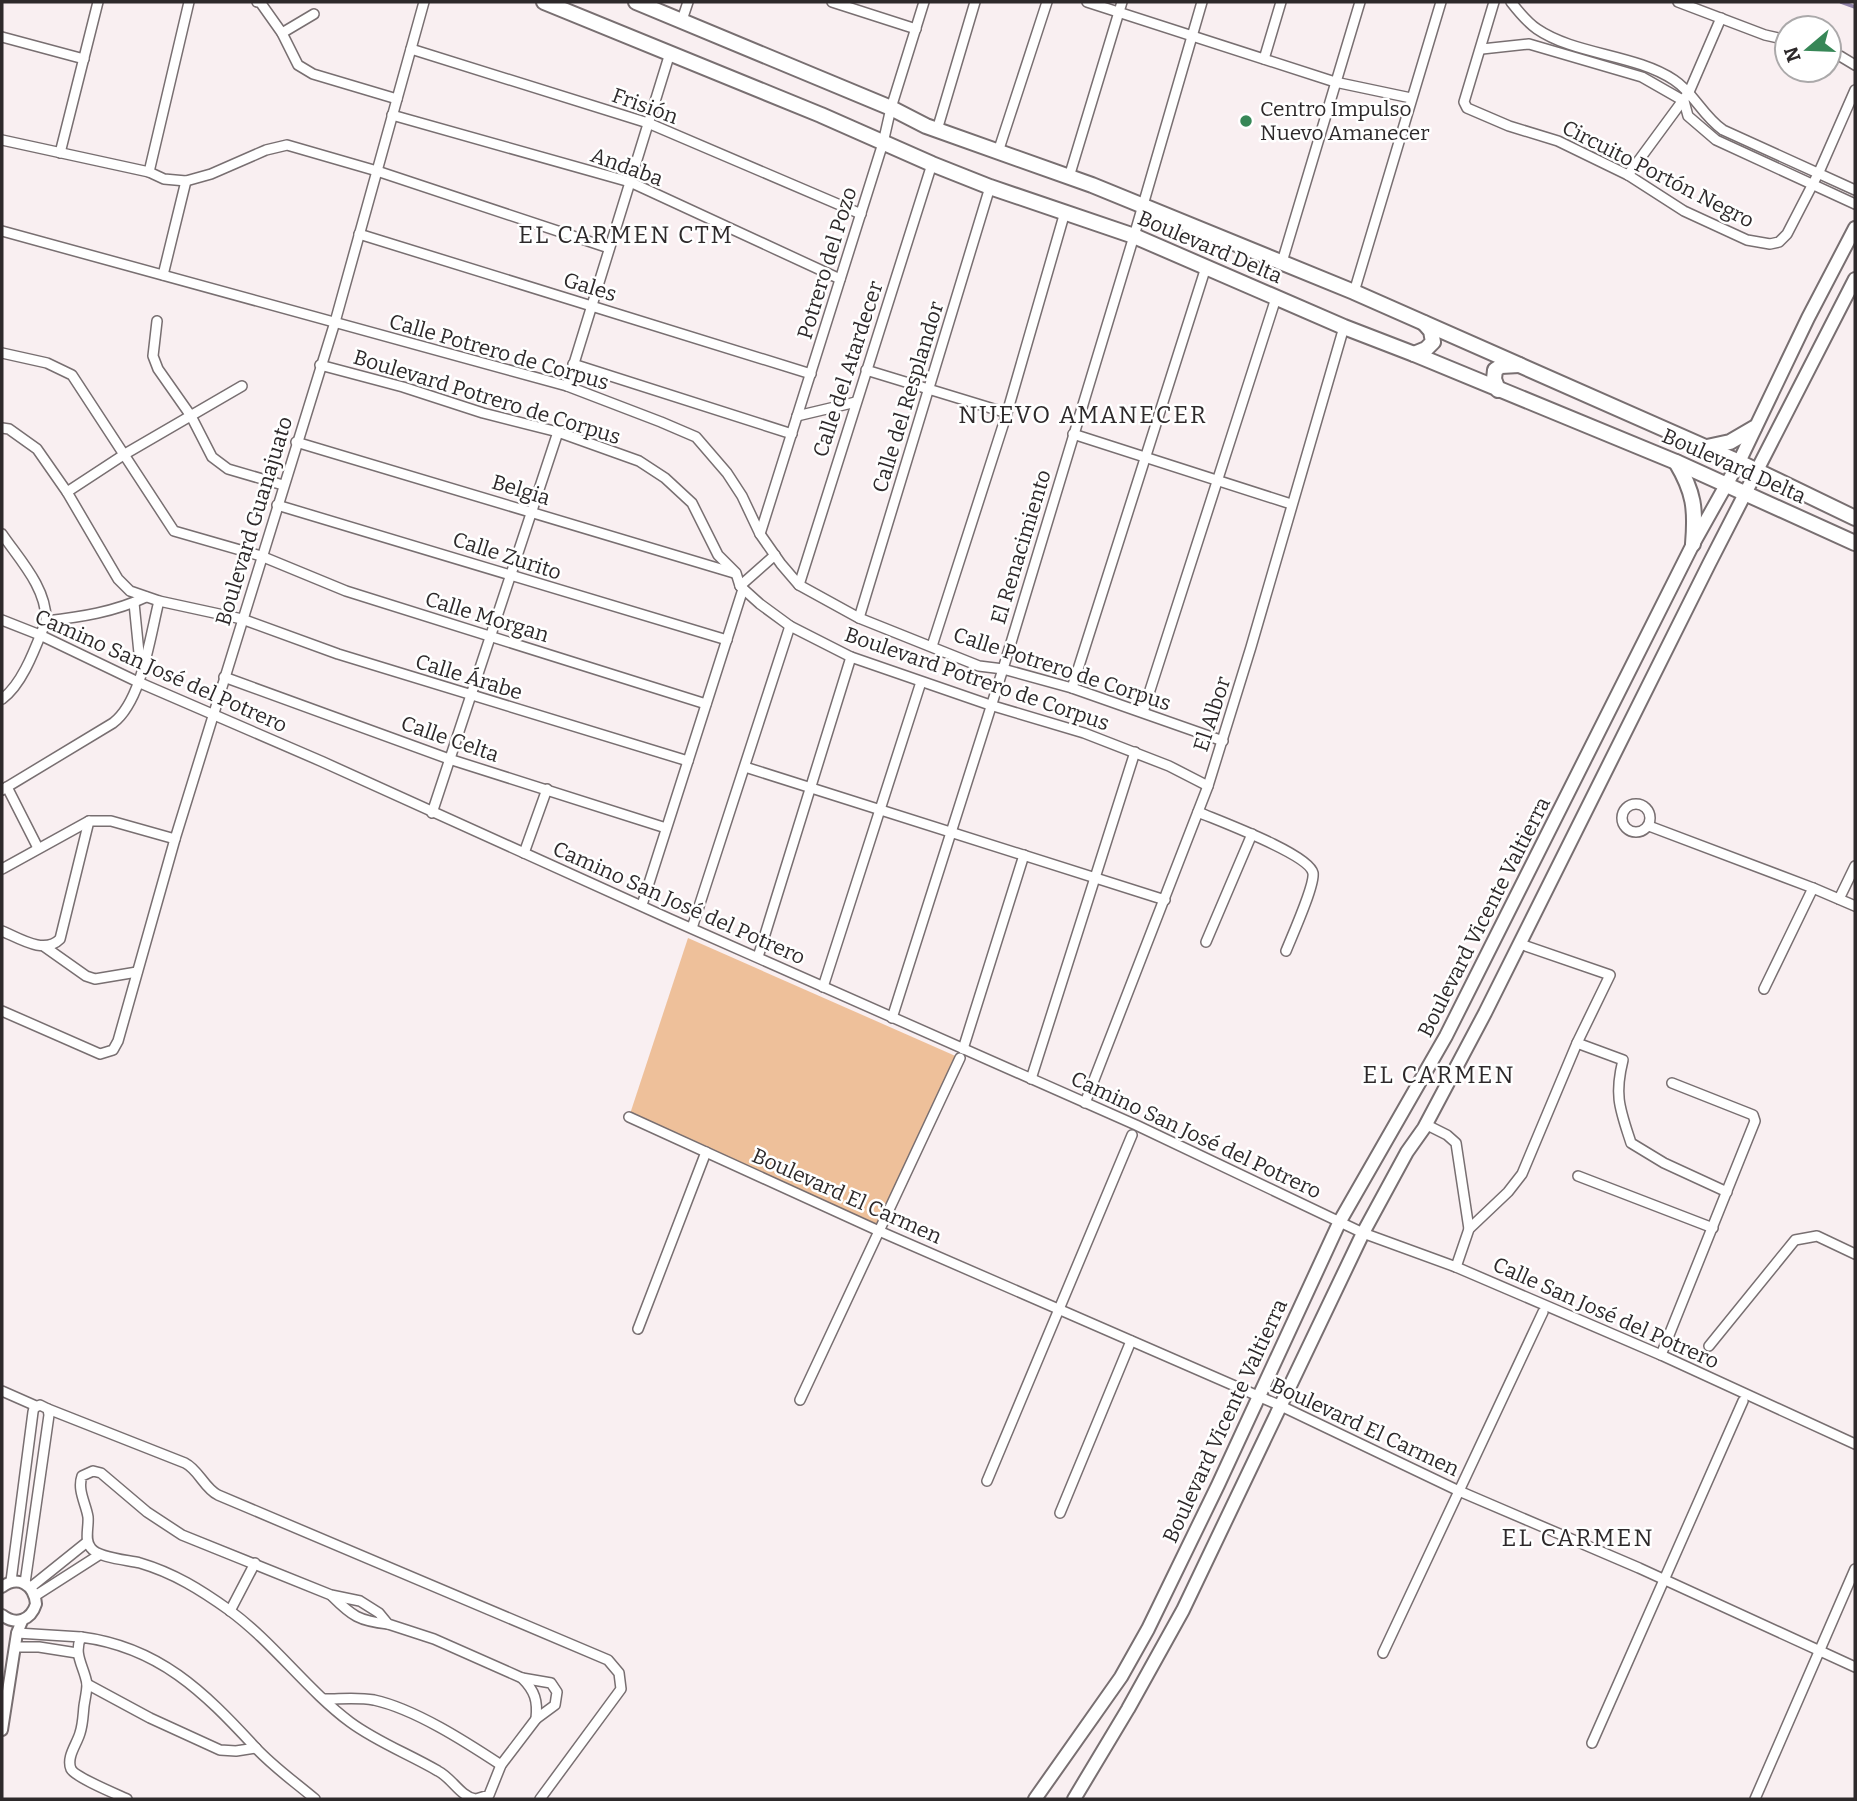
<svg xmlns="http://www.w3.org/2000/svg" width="1857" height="1801" font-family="Bitter,serif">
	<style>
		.green { fill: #eec09a }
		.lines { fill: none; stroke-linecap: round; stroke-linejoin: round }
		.stream { stroke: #9285aa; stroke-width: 3.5 }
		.minor-casing { stroke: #786f71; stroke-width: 12 }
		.tertiary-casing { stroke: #786f71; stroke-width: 14 }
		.secondary-casing { stroke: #786f71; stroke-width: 16 }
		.primary-casing { stroke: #786f71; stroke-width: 18 }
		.minor { stroke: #fff; stroke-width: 9 }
		.tertiary { stroke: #fff; stroke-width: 10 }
		.secondary { stroke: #fff; stroke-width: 12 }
		.primary { stroke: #fff; stroke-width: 14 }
		.poi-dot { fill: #378757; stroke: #fff; stroke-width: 2.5 }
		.labels { text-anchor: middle; stroke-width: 5; stroke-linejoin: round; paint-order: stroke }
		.street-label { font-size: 21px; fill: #2d292a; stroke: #fff }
		.poi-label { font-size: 21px; fill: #2d292a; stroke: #fff; text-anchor: start }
		.quarter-label { font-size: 24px; letter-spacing: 2px; fill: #2d292a; stroke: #fff }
	</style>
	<rect width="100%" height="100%" fill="#f9eff1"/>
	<polygon class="green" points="688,938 960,1058 879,1231 629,1117"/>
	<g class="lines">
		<polyline class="stream" points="1841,2 1855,7"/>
		<defs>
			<g id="minor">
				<polyline points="257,2 260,2 282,33 298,65 313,74 397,99"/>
				<polyline points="832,2 916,29"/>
				<polyline points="1087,2 1335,82 1411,98"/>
				<polyline points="1494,2 1464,102 1467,108 1509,126 1558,141 1628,175 1684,211 1747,240 1770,244 1779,242 1787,234 1819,172 1855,90"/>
				<path d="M 1511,2 C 1518,11 1527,22 1537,29 C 1575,55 1635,54 1674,80 C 1694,93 1702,115 1723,130 L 1855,190"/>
				<polyline points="1678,2 1765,35 1787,40"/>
				<polyline points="682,20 688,2"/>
				<polyline points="282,33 314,14"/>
				<polyline points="2,37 84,59"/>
				<polyline points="411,49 648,123 861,214"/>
				<polyline points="1482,49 1529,44 1642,77 1684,101 1688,116 1716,140 1855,204"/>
				<polyline points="1829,53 1840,56 1855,65"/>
				<polyline points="1264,59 1281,2"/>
				<polyline points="392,115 630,182 840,279"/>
				<polyline points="937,130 975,2"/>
				<polyline points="2,140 149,172 164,179 186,181 211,174 266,150 287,145 377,171 609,248"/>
				<polyline points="998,152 1047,2"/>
				<polyline points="60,153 98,2"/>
				<polyline points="149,172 189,2"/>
				<polyline points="1628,175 1689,92 1721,18"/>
				<polyline points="1069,177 1122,2"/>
				<polyline points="2,231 567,386 661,422 696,437 727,473 742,496 760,534 781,564 799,585 859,618 979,666 1003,669 1072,688 1223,741"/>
				<polyline points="359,234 811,374"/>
				<polyline points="1282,262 1360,2"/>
				<polyline points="163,275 186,181"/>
				<polyline points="1354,292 1441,2"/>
				<polyline points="157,321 153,356 158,369 191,416 212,457 228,469 283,485"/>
				<polyline points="2,353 47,363 72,375 174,531 261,556 346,591 706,704"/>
				<polyline points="573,364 792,434"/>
				<polyline points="320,365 403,387 483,413 558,432 639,461 665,478 692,503 718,555 736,573 740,586 760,604 790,626 851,657 990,705 1084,733 1169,766 1208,786"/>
				<polyline points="866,370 1007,413"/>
				<polyline points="567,386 670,53"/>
				<polyline points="797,416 856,402"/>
				<polyline points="2,428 9,429 37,449 67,492 118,579 130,591 159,601 242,619 338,654 688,761"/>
				<polyline points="1073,434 1291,504"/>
				<polyline points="296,442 734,573"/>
				<polyline points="67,492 125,454 242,386"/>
				<polyline points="277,505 727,640"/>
				<path d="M 2,534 C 19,559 47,588 46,621 C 36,646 23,684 2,699"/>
				<polyline points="760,534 883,143 891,108 924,2"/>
				<polyline points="799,585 932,164"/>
				<polyline points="740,586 775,555"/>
				<polyline points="134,603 140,663"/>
				<polyline points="859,618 990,187"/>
				<polyline points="2,620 40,635 138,682 323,762 670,919 1136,1125 1363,1233 1456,1267 1661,1355 1855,1444"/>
				<path d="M 46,621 C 81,617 114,612 146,597"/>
				<polyline points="932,646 1007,413 1065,212"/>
				<polyline points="224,677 449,759 666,828"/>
				<polyline points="1072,688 1206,267"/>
				<polyline points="1143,712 1276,298"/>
				<polyline points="745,767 1165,900"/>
				<polyline points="7,787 38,848"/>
				<path d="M 2,790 L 113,723 C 142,701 150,636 159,601"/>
				<circle cx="1636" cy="818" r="14"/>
				<path d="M 1198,812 C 1219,821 1309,854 1313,873 C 1315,885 1292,936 1286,951"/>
				<polyline points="432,813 558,432"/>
				<polyline points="1649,826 1813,888 1855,906"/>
				<polyline points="524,853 547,789"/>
				<polyline points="2,869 89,821 111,821 175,839"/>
				<polyline points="1839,899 1855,866"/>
				<polyline points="642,905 743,589"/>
				<polyline points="692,928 790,626"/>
				<path d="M 2,931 C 19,938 44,955 60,939 L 89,821"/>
				<polyline points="1206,942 1252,834"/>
				<polyline points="45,947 86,976 95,979 137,972"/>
				<polyline points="758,957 851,657"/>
				<polyline points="823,987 921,682"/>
				<polyline points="1764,989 1813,888"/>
				<polyline points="2,1011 100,1054 113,1050 118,1041 175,839 335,322 424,2"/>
				<polyline points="892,1018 1003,669 1134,236 1202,2"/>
				<path d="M 1577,1043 L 1623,1060 C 1614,1096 1620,1109 1631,1143 L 1664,1163 L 1727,1192"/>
				<polyline points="963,1049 1024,855"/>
				<polyline points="1031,1079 1135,752"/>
				<polyline points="1085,1103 1208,786 1251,647 1344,327"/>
				<polyline points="629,1117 879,1231 1281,1406 1459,1491 1639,1568 1855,1667"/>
				<polyline points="1425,1124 1447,1135 1456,1143 1469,1229"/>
				<polyline points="1578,1176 1713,1228"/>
				<polyline points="1456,1267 1469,1229 1508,1192 1522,1174 1577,1043 1610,975 1520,944"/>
				<polyline points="638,1329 706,1152"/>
				<polyline points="1709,1346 1795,1240 1817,1236 1855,1254"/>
				<polyline points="1661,1355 1755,1121 1753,1115 1748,1113 1672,1083"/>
				<polyline points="2,1391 36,1406"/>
				<polyline points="800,1400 960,1058"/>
				<path d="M 48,1409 L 185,1463 C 199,1470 204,1488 218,1495 L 608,1660 L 619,1673 L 621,1689 L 540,1799"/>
				<polyline points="987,1481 1132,1135"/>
				<polyline points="1060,1513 1131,1341"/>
				<polyline points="11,1581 33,1412 34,1408 40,1405 48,1409 49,1415 25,1583"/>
				<polyline points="31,1587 87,1542"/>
				<polyline points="35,1596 99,1555"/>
				<path d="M 332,1596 C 352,1616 359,1621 388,1624"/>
				<polyline points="230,1611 255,1563"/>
				<polyline points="17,1633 81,1637"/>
				<polyline points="15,1647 39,1647 77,1653"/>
				<polyline points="1383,1653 1543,1312"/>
				<path d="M 522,1678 C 535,1691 538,1701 536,1719"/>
				<polyline points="87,1684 150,1718 220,1750 236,1751 256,1748"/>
				<path d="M 325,1699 C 341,1699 358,1697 374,1700 C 415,1709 466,1742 501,1765"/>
				<polyline points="1592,1743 1743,1401"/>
				<path d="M 127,1799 C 116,1794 75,1777 71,1769 C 66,1757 77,1744 80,1733 C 83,1724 83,1715 84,1706 C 85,1699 87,1691 87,1684 C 84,1666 73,1655 81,1637 C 159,1647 204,1692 254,1746 C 272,1766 295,1782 315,1799"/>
				<path d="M 475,1799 C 460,1796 452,1778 438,1771 C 409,1754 377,1742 350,1722 C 306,1689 274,1643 229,1610 C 201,1590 174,1573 140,1563 C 128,1560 98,1558 91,1548 C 84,1540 89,1527 88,1517 C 86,1504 77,1490 82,1476 L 93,1471 L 101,1473 L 147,1512 L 182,1535 L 331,1595 L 360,1601 L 379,1613 L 388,1624 L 434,1639 L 522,1678 L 551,1683 L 557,1692 L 555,1705 L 536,1719 L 501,1765 L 489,1795 L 476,1799"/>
				<polyline points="1755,1799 1855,1569"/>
			</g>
			<g id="tertiary">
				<path d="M 2,1587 C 18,1575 34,1584 36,1604 C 31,1620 16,1626 2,1615"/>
				<polyline points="2,1730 17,1633 22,1621"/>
			</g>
			<g id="secondary">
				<polyline points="1035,1799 1121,1677 1148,1629 1218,1485 1340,1221 1446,1036 1693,544 1739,462 1808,318 1855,228"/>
				<polyline points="1074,1799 1128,1709 1183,1610 1363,1233 1407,1152 1424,1128 1485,1013 1709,564 1855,279"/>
			</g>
			<g id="primary">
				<polyline points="544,2 821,115 932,164 990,187 1134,236 1344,327 1414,354 1676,462 1855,543"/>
				<polyline points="636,2 891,108 926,126 1092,185 1354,292 1739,462 1855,518"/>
				<polyline points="1414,354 1426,349 1433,342 1431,331 1424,323"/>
				<polyline points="1498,390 1494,379 1495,370 1501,366 1519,365"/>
				<polyline points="1707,447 1730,442 1754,428"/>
				<path d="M 1676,462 C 1694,492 1696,509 1693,544"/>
			</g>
		</defs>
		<use href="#minor" class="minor-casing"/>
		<use href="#tertiary" class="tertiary-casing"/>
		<use href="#secondary" class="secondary-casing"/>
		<use href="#primary" class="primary-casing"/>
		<use href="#minor" class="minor"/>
		<use href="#tertiary" class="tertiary"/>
		<use href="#secondary" class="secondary"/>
		<use href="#primary" class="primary"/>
	</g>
	<circle class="poi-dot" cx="1246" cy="121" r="7"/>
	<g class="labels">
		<g class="street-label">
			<text transform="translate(645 106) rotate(20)" y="7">Frisión</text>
			<text transform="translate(627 167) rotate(20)" y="7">Andaba</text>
			<text transform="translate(1658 174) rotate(27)" y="7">Circuito Portón Negro</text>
			<text transform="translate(1210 247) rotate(23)" y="7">Boulevard Delta</text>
			<text transform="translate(827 263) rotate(-73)" y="7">Potrero del Pozo</text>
			<text transform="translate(590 287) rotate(17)" y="7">Gales</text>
			<text transform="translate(499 352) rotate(16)" y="7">Calle Potrero de Corpus</text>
			<text transform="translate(848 369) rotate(-72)" y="7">Calle del Atardecer</text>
			<text transform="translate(487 397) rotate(17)" y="7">Boulevard Potrero de Corpus</text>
			<text transform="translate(908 397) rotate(-73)" y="7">Calle del Resplandor</text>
			<text transform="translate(1734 466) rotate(24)" y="7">Boulevard Delta</text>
			<text transform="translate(521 490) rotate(17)" y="7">Belgia</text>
			<text transform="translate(254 521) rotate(-73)" y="7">Boulevard Guanajuato</text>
			<text transform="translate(1021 547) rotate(-73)" y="7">El Renacimiento</text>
			<text transform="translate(507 556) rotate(18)" y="7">Calle Zurito</text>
			<text transform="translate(487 617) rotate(17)" y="7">Calle Morgan</text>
			<text transform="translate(1062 669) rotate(18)" y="7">Calle Potrero de Corpus</text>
			<text transform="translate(161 671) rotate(24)" y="7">Camino San José del Potrero</text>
			<text transform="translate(469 677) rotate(17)" y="7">Calle Árabe</text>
			<text transform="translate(977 679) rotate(19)" y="7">Boulevard Potrero de Corpus</text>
			<text transform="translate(1212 714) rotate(-72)" y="7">El Albor</text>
			<text transform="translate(450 739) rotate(19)" y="7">Calle Celta</text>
			<text transform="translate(679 903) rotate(24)" y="7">Camino San José del Potrero</text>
			<text transform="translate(1484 917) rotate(-63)" y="7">Boulevard Vicente Valtierra</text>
			<text transform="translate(1196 1135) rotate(25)" y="7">Camino San José del Potrero</text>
			<text transform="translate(847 1196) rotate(24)" y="7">Boulevard El Carmen</text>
			<text transform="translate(1606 1313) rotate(24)" y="7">Calle San José del Potrero</text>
			<text transform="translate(1225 1421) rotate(-65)" y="7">Boulevard Vicente Valtierra</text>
			<text transform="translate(1365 1427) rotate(25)" y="7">Boulevard El Carmen</text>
		</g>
		<g class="poi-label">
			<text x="1260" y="116">Centro Impulso<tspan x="1260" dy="24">Nuevo Amanecer</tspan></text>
		</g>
		<g class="quarter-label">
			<text x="626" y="243">EL CARMEN CTM</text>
			<text x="1083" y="423">NUEVO AMANECER</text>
			<text x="1439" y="1083">EL CARMEN</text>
			<text x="1578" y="1546">EL CARMEN</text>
		</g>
	</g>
	<rect width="1857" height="1801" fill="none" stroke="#2d292a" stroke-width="7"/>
	<g transform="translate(1808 49) rotate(251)"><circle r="33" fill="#ffffff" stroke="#aba9aa" stroke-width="2"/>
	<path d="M0-5L12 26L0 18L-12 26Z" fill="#378757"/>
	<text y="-10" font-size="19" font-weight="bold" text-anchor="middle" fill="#2d292a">N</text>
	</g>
</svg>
